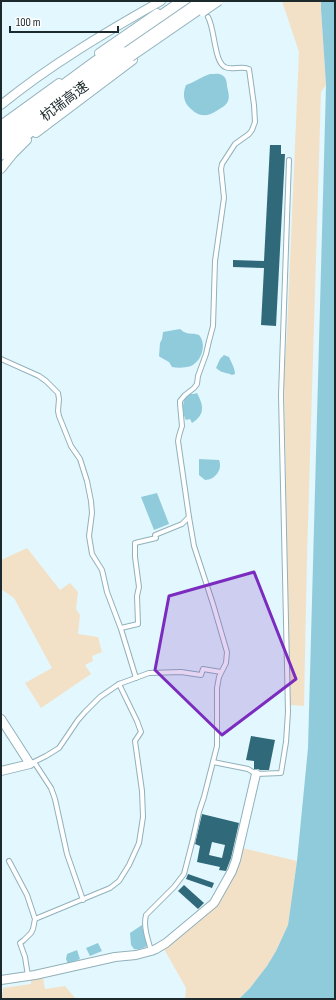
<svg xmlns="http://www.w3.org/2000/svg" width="336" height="1000" font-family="'Sofia Sans Condensed','Noto Sans SC',sans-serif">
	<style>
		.green { fill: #f3e1c7 }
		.water { fill: #90cbdc }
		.building { fill: #306a7a; fill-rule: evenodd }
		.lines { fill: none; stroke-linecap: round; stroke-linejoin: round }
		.service-casing { stroke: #91b1bb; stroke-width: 6 }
		.minor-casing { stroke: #91b1bb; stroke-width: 10 }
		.motorway-casing { stroke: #91b1bb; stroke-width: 17 }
		.service { stroke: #fff; stroke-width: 4 }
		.minor { stroke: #fff; stroke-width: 8 }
		.motorway { stroke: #fff; stroke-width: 15 }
		.minor-bridge-casing { stroke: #91b1bb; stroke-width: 10; stroke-linecap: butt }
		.motorway-bridge-casing { stroke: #91b1bb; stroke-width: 17; stroke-linecap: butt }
		.minor-bridge { stroke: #fff; stroke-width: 8 }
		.motorway-bridge { stroke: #fff; stroke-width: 15 }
		.marked { fill: #7b2cbf; fill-opacity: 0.2; stroke: #7b2cbf; stroke-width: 3; stroke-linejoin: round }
		.labels { text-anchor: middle; stroke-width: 4; stroke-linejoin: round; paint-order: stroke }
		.street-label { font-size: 14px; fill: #1c292d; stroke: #fff }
	</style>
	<rect width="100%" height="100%" fill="#e3f7fe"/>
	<g class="green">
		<polygon points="282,1 321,1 321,9 326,85 321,92 307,557 304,706 290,705 284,377 287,333 299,52"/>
		<polygon points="27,548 60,590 70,583 78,592 76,609 80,615 78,634 98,637 102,652 92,656 93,661 85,665 91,674 41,708 25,683 52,668 14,598 1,589 1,560"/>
		<polygon points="242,848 297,861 288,925 276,951 267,966 250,988 239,999 185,999 186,988 164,949 216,906"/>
		<polygon points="43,977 45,989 65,986 76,999 1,999 1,993 3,993 3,988 31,984 31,978"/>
	</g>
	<g class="water">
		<polygon points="321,1 335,1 335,999 239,999 250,988 267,966 276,951 288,925 297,861 308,748 326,85 321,9"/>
		<path d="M 210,74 C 214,74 219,73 222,75 C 226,77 227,82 227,86 C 228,91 230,97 228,101 C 226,106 222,107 218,110 C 206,118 198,117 188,106 C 183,100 183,92 186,85 C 195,82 201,77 210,74 Z"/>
		<path d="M 180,329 C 188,336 191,332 199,335 C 207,344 202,361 191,366 C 185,368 178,368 172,367 L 169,362 L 160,357 L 159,356 L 160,343 L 162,339 L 163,332 Z"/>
		<path d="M 224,355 L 229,357 C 231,362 235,368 235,374 L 232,375 C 228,373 225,373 222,372 C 219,371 218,369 216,368 L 220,359 Z"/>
		<path d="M 197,393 C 204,406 205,415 192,423 L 190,419 L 186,420 C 182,413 181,398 190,394 C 192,394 195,394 197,393 Z"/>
		<path d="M 199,459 L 219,460 C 223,469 215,480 205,480 L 199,475 Z"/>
		<polygon points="157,493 169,524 154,530 141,497"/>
		<path d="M 142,925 L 147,946 C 143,948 138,950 134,949 L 131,945 L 130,933 Z"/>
		<polygon points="98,943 102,951 90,956 86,948"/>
		<polygon points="77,950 80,959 68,964 66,959 67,954"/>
	</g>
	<g class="building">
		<polygon points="270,145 281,145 281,154 285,154 276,326 261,325 264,268 233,267 233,260 264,261"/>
		<polygon points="251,736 275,740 269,770 260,770 258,769 254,769 254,761 246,760"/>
		<path d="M 202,814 L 239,823 L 231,858 L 226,871 L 219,870 L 220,867 L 197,862 L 200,846 L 195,844 ZM 212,842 L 225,845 L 222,858 L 209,855 Z"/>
		<polygon points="188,874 214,883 212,888 186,879"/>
		<polygon points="184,885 204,903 198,909 178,891"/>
	</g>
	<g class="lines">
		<defs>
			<g id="service">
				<polyline points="1,359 39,376 46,381 58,393 59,399 58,411 59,416 71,446 80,459 87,481 91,501 92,513 89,536 92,554 102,570 107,592 121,629 136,678"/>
				<polyline points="121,628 138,624 137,596 139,587 135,557 135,543 156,538 155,535 182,524 189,517"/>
				<polyline points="34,762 51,788 55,799 67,854 83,900"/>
				<polyline points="213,762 248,769 256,774 281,773 286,742 288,712 281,395 289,160"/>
				<polyline points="30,764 46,756 59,748 78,720 85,712 100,697 119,684 149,673 181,672 201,675 203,669 221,672"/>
				<polyline points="9,861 27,895 35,919 33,929 31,933 24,940 20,943 25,957 28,976"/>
				<polyline points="35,919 110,888 119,881 129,865 139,843 143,817 142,791 135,741 141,732 137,721 119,684"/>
				<path d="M 151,951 C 148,939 143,927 146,915 L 174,887 L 184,874 L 193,839 L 199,812 L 204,797 L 217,746 L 217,688 L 219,677 L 226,663 L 227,652 L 213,604 L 194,546 L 189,517 L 178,441 L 179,436 L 182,426 L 180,404 L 180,401 L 185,395 L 194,388 L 197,384 L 198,376 L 206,354 L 209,341 L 213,326 L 215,261 L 224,198 L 221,169 L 222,164 L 235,144 L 249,134 L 252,130 L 255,122 L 254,105 L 249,69 C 242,65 232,71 225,67 C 214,62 215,29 208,17"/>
			</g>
			<g id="minor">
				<polyline points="99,53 157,13"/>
				<path d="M 1,105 C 50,65 106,32 161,1"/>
				<polyline points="1,125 59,83"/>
				<polyline points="36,133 133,60"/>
				<polyline points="1,169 13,154 27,140"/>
				<polyline points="1,719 30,764 1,771"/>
				<polyline points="1,980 35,975 115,957 136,955 151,951 156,949 166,943 214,903 232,871 236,860 256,774"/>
			</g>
			<g id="motorway">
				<path d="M 1,138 C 60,88 124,44 187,1"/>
				<polyline points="1,152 57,107 129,54"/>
			</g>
		</defs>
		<use href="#service" class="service-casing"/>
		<use href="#minor" class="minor-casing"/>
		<use href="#motorway" class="motorway-casing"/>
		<use href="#service" class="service"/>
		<use href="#minor" class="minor"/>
		<use href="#motorway" class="motorway"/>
		<defs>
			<polyline id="minor-bridge" points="203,12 219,1"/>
			<polyline id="motorway-bridge" points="129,54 206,1"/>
		</defs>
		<use href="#minor-bridge" class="minor-bridge-casing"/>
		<use href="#motorway-bridge" class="motorway-bridge-casing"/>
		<use href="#minor-bridge" class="minor-bridge"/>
		<use href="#motorway-bridge" class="motorway-bridge"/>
	</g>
	<path class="marked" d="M 254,572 L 296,679 L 222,735 L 155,670 L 169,596 Z"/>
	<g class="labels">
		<g class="street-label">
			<text transform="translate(64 101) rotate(-37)" y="5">杭瑞高速</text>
		</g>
	</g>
	<rect width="336" height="1000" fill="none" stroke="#1c292d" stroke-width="4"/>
	<path d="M10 26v6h108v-6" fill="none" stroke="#1c292d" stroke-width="2"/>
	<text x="16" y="26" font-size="12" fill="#1c292d" stroke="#ffffff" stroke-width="3" paint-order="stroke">100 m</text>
</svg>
